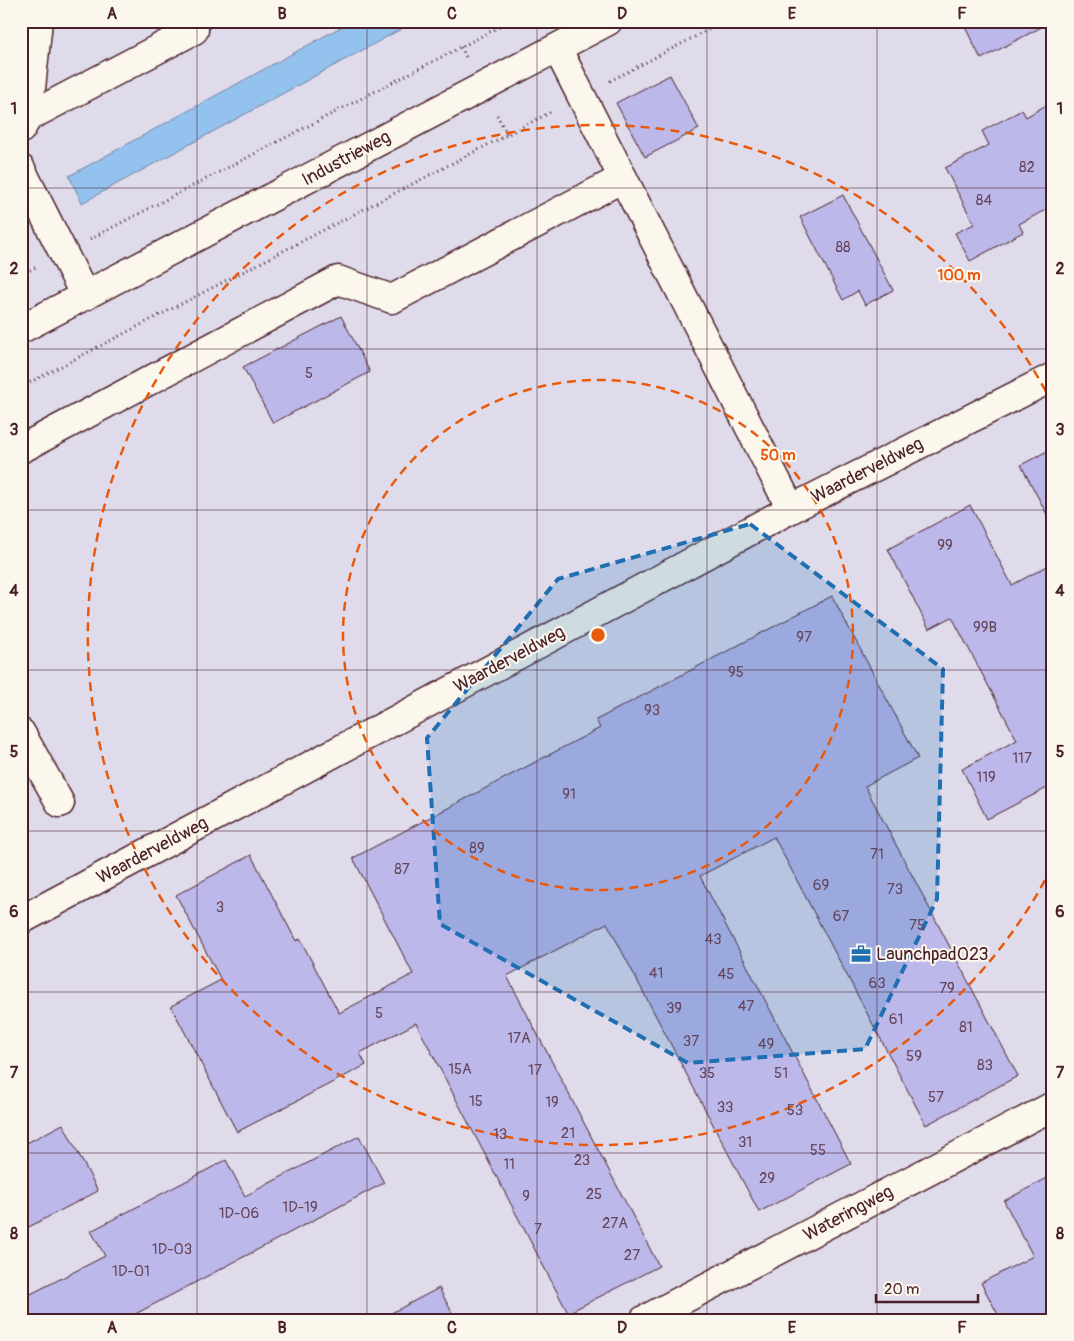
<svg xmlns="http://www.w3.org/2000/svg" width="1074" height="1341" font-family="Pangolin,sans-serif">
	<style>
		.built { fill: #dfdbeb }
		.water { fill: #93c2ee; stroke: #7681a0 }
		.building { fill: #bcb8ea; stroke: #4a1f2b }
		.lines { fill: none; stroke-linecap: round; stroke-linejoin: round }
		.minor-casing { stroke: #4a1f2b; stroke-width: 31 }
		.path { stroke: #4a1f2b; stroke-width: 3; stroke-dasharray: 1 4; stroke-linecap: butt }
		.minor { stroke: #fbf7ec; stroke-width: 28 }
		.marked { fill: #1f6fb2; fill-opacity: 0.2; stroke: #1f6fb2; stroke-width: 4; stroke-dasharray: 10 6; stroke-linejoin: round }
		.grid { fill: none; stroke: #4a1f2b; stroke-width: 1; stroke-opacity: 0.55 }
		.ring { fill: none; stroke: #e8590c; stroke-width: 2.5; stroke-dasharray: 9 6 }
		.labels { text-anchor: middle; stroke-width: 4; stroke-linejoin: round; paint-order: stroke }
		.number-label { font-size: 15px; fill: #66455b }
		.street-label { font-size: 18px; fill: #4a1f2b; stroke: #fbf7ec }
		.poi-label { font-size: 18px; fill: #4a1f2b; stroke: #fbf7ec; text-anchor: start }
		.centre { fill: #e8590c; stroke: #fbf7ec; stroke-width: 2.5 }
		.ring-label { font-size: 15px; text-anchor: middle; font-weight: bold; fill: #e8590c; stroke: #fbf7ec; stroke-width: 4; stroke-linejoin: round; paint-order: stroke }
		.neatline { fill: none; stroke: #4a1f2b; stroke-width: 2 }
		.grid-label { font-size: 16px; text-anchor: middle; font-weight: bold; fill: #4a1f2b }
	</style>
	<rect width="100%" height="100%" fill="#eeeaec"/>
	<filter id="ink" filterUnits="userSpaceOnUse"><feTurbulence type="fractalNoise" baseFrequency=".02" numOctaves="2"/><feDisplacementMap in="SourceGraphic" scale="10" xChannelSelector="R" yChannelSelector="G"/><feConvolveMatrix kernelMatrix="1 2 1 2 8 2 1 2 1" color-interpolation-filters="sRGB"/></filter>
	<g filter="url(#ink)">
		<rect class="built" x="21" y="21" width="1032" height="1299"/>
		<polygon class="water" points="352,21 416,21 82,203 69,176"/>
		<g class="building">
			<polygon points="962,21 1053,21 981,59"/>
			<polygon points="670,75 699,129 645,157 616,103"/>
			<polygon points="1053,101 1053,206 1019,224 1023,232 970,261 955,233 974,224 945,168 989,145 982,131 1022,110 1026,117"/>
			<polygon points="843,195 893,290 865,305 858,291 843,300 800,217"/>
			<polygon points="341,316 370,372 273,423 243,367"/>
			<polygon points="1053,448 1053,526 1021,465"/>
			<polygon points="970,505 1012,585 1053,563 1053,785 987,819 962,769 1017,740 952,617 929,629 888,549"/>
			<polygon points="832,596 918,758 865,786 1018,1076 926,1125 774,837 700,876 851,1164 759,1212 607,923 507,976 659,1266 568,1313 416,1023 360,1053 366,1065 237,1132 171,1006 221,980 176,895 251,855 296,941 300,939 339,1013 413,974 353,858 600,728 596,720"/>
			<polygon points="63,1124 98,1191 21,1231 21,1146"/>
			<polygon points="359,1136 384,1183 124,1320 21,1320 21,1299 105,1256 91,1231 226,1160 245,1196"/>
			<polygon points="1053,1175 1053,1320 1001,1320 981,1283 1033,1256 1004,1201"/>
			<polygon points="439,1288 456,1320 378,1320"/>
		</g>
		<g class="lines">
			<defs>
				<g id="minor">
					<polyline points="557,48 791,509"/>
					<polyline points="28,117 38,21"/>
					<polyline points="21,129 28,117 194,30"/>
					<polyline points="21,169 85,296"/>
					<polyline points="21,329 608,21"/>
					<polyline points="21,449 338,280 392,299 623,178"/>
					<polyline points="21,733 60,803"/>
					<polyline points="21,920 791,509 1053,377"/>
					<polyline points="644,1320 1053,1106"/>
				</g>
			</defs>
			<use href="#minor" class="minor-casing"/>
			<g class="path">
				<polyline points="461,47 467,59"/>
				<polyline points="610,81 725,21"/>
				<polyline points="497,115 507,134"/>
				<polyline points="90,239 511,21"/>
				<polyline points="21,275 36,267"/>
				<polyline points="21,387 553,111"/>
			</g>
			<use href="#minor" class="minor"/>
		</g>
	</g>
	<path class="marked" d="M 750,524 L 943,669 L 937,899 L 865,1049 L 688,1063 L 440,924 L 427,738 L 558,579 Z"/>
	<path class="grid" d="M 197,21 L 197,1320M 367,21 L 367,1320M 537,21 L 537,1320M 707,21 L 707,1320M 877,21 L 877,1320M 21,188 L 1053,188M 21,349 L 1053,349M 21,510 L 1053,510M 21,670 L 1053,670M 21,831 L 1053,831M 21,992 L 1053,992M 21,1153 L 1053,1153"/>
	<g class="ring">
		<circle cx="598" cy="635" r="255"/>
		<path d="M1052 867A510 510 0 1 1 1052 403"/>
	</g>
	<defs>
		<symbol id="office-bare" viewBox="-9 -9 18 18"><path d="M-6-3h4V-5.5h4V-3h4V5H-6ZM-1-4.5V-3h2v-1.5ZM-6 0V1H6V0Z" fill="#1f6fb2" stroke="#fbf7ec" stroke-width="2.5" paint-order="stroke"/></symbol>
	</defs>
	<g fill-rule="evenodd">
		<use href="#office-bare" x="847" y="940" width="28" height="28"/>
	</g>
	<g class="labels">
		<g class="number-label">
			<text x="1027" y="172">82</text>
			<text x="984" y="205">84</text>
			<text x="843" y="252">88</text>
			<text x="309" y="378">5</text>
			<text x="945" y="550">99</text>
			<text x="985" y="632">99B</text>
			<text x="804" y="642">97</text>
			<text x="736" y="677">95</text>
			<text x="652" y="715">93</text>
			<text x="1022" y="763">117</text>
			<text x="986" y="782">119</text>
			<text x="569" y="799">91</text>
			<text x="477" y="853">89</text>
			<text x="877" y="859">71</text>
			<text x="402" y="874">87</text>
			<text x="821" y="890">69</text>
			<text x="895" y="894">73</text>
			<text x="220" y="912">3</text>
			<text x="841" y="921">67</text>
			<text x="917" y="930">75</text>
			<text x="713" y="944">43</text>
			<text x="656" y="978">41</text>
			<text x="726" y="979">45</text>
			<text x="877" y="988">63</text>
			<text x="947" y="993">79</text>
			<text x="746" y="1011">47</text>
			<text x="674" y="1013">39</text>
			<text x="379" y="1018">5</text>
			<text x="896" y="1024">61</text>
			<text x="966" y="1032">81</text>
			<text x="519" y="1043">17A</text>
			<text x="691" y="1046">37</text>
			<text x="766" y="1049">49</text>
			<text x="914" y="1061">59</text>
			<text x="985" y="1070">83</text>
			<text x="460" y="1074">15A</text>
			<text x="535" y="1075">17</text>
			<text x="707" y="1078">35</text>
			<text x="781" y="1078">51</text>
			<text x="936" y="1102">57</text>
			<text x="476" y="1106">15</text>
			<text x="552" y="1107">19</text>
			<text x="725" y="1112">33</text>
			<text x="795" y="1115">53</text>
			<text x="568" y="1138">21</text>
			<text x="500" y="1139">13</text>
			<text x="745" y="1147">31</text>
			<text x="818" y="1155">55</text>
			<text x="582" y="1165">23</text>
			<text x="509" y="1169">11</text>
			<text x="767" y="1183">29</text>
			<text x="594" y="1199">25</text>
			<text x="526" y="1201">9</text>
			<text x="300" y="1212">1D-19</text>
			<text x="239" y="1218">1D-06</text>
			<text x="615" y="1228">27A</text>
			<text x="538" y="1234">7</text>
			<text x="172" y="1254">1D-03</text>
			<text x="632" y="1260">27</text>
			<text x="131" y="1276">1D-01</text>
		</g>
		<g class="street-label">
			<text transform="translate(346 158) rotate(-28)" y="6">Industrieweg</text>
			<text transform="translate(867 470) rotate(-27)" y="6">Waarderveldweg</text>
			<text transform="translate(509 659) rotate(-28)" y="6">Waarderveldweg</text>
			<text transform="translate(152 850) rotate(-28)" y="6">Waarderveldweg</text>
			<text transform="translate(848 1213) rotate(-28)" y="6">Wateringweg</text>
		</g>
		<g class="poi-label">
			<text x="876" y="960">Launchpad023</text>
		</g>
	</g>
	<circle cx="598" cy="635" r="8" class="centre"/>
	<g class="ring-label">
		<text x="959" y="280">100 m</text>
		<text x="778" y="460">50 m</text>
	</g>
	<rect width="1074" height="1341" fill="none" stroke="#fbf7ec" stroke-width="55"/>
	<path d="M876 1294v8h102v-8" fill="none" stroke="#4a1f2b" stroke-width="2.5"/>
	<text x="884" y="1294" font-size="15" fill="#4a1f2b" stroke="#fbf7ec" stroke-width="4" paint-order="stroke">20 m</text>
	<rect x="28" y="28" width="1018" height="1286" class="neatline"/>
	<g class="grid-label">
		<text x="112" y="19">A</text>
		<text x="282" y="19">B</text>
		<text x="452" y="19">C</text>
		<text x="622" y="19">D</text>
		<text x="792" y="19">E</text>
		<text x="962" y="19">F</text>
		<text x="14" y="114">1</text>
		<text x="1060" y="114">1</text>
		<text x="14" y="274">2</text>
		<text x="1060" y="274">2</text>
		<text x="14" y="435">3</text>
		<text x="1060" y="435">3</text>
		<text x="14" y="596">4</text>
		<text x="1060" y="596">4</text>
		<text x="14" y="757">5</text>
		<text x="1060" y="757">5</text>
		<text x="14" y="917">6</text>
		<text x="1060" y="917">6</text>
		<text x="14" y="1078">7</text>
		<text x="1060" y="1078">7</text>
		<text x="14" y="1239">8</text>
		<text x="1060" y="1239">8</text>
		<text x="112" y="1333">A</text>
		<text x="282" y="1333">B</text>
		<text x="452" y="1333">C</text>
		<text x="622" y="1333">D</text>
		<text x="792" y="1333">E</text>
		<text x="962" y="1333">F</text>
	</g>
</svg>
